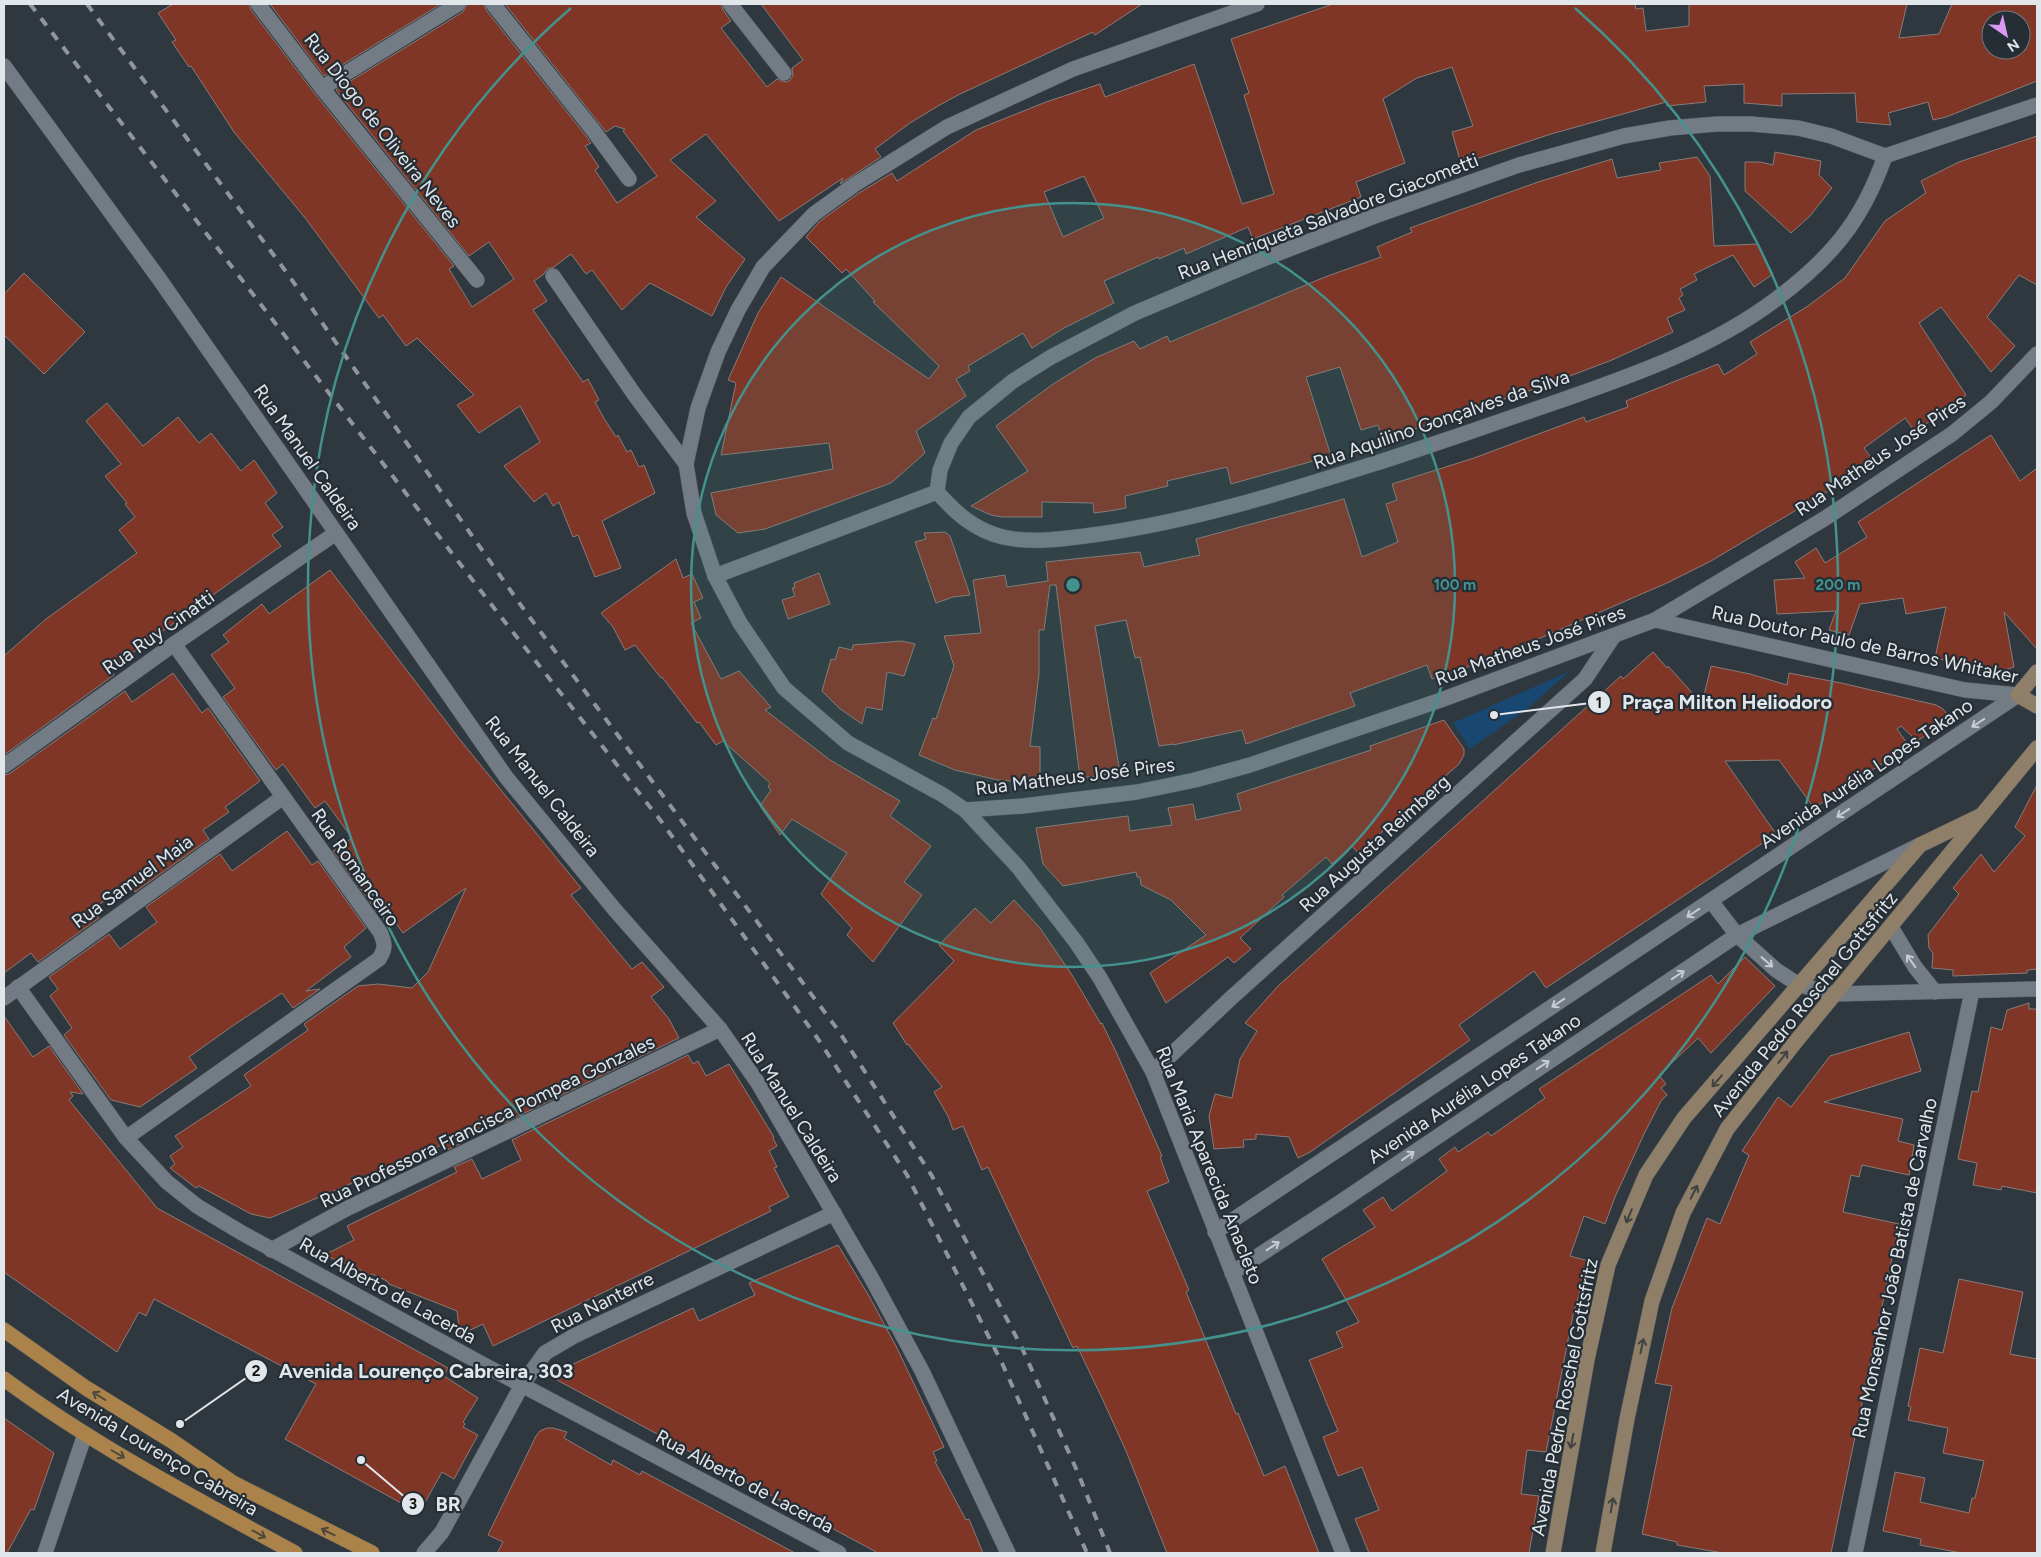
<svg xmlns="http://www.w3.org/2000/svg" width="2041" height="1557" font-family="Figtree,sans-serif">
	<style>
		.green { fill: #184771 }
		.building { fill: #7f3627; stroke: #887b78; fill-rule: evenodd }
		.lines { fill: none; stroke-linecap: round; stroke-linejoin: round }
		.street-casing { stroke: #50575d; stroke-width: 16 }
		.secondary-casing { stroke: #50575d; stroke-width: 16 }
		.primary-casing { stroke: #50575d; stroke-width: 16 }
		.street { stroke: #737c85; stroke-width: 15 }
		.secondary { stroke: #8f7f68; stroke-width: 15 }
		.primary { stroke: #ab834a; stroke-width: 15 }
		.rail { stroke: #8f959b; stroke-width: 4; stroke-dasharray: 9 9; stroke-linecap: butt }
		.oneway { stroke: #c6ccd2 }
		.oneway2 { stroke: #404242 }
		.oneway3 { stroke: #4e483b }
		.ring { fill: none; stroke: #44928d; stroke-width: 2.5 }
		.labels { text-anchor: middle; stroke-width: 4.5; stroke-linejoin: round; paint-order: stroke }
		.street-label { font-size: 19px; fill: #e1e6eb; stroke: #262e35 }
		.centre { fill: #44928d; stroke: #262e35; stroke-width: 2.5 }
		.ring-label { font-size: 15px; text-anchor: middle; font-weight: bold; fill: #44928d; stroke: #262e35; stroke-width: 4.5; stroke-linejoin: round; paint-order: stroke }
		.leader { fill: none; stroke: #e1e6eb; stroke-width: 2 }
		.callout-dot { fill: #e1e6eb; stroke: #262e35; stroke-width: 2 }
		.mark-label { font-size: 15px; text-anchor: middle; font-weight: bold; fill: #111 }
		.callout-label { font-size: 20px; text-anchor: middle; font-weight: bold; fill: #e1e6eb; stroke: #262e35; stroke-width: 4.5; stroke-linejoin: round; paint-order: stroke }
	</style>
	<rect width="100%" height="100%" fill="#30383f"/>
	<polygon class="green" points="1570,671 1528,708 1470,749 1453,723"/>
	<g class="building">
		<polygon points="173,4 249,4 251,10 315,94 454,266 449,269 472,307 514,279 489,242 469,256 336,90 463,12 467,4 484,4 486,10 586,136 591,143 585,146 599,167 595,170 617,203 657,176 623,131 625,129 615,126 606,132 505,4 721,4 723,10 731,21 721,28 767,87 777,79 785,82 789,81 793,76 792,68 803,60 761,4 1142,4 1095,35 1093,32 958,95 938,106 910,123 875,149 881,157 840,184 843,178 779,221 706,134 670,160 716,201 696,217 745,259 726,287 712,316 650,283 622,310 592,270 586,274 571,254 554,267 547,269 544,274 534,281 547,301 533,310 583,382 588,379 599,400 595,402 605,420 616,437 618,435 627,452 631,450 639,467 644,465 655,493 602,521 621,568 595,577 578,535 573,537 559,502 553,506 546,493 534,502 504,466 540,442 520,406 479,433 457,405 474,395 417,338 406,346 383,315 379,318 306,219 234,132 191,66 189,67 172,42 176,40 158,13"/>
		<polygon points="270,4 441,4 324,76"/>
		<path d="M 1333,4 L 1635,4 L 1636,9 L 1643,8 L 1646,31 L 1689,26 L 1689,4 L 1907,4 L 1899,38 L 1939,34 L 1952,4 L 2037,4 L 2037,81 L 1946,117 L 1933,120 L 1928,102 L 1888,113 L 1891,125 L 1857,122 L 1855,93 L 1782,94 L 1782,106 L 1744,103 L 1744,84 L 1704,86 L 1706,102 L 1667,106 L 1666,102 L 1551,134 L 1461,164 L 1452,132 L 1473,126 L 1452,67 L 1417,78 L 1383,99 L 1405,163 L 1356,182 L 1361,197 L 1253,239 L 1248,227 L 1186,254 L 1184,248 L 1159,259 L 1158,257 L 1104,281 L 1114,303 L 1064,328 L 1032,348 L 1023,333 L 968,366 L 970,371 L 956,379 L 966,396 L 916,431 L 925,453 L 891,483 L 765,529 L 738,533 L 716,515 L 711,493 L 833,469 L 829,443 L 721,455 L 736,383 L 728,380 L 758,313 L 781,277 L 929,379 L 939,366 L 873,302 L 875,301 L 846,269 L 842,273 L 806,237 L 820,221 L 859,193 L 892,173 L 897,181 L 976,130 L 1046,102 L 1100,84 L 1105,97 L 1194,64 L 1242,204 L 1274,194 L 1244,95 L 1249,93 L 1231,39 ZM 1991,20 L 2021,20 L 2021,50 L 1991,50 ZM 1084,176 L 1104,218 L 1063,237 L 1044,192 Z"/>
		<polygon points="2037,136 2037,285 2019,275 1987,317 2015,346 1991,372 1941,307 1919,323 1966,395 1915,432 1905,418 1864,448 1875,463 1711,561 1667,583 1522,646 1523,648 1432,679 1427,665 1350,693 1355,706 1246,744 1242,730 1173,745 1173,744 1159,746 1140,657 1135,658 1126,620 1095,626 1120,773 1080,778 1056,585 1050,585 1044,630 1039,630 1039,674 1030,746 1040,747 1040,783 998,780 955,770 919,755 933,718 936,719 954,666 944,636 981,633 973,580 1005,575 1007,587 1048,581 1046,562 1140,552 1144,567 1200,555 1196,539 1344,499 1362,557 1398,542 1386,504 1397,500 1392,484 1474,458 1584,417 1586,422 1628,407 1626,401 1718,364 1724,375 1757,354 1750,342 1808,306 1845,278 1885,221 1926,193 1921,181 1959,162"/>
		<polygon points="1775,152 1821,161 1819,175 1832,188 1810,216 1791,233 1745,191 1745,162 1760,162 1773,165"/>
		<polygon points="1697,157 1710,176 1714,246 1757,244 1773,274 1754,287 1733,255 1694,274 1697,280 1680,289 1683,295 1679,298 1685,310 1667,318 1673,332 1612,360 1546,385 1382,440 1378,425 1361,430 1340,367 1306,377 1331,456 1231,484 1227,467 1167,481 1168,486 1125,496 1126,508 1109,511 1094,513 1093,503 1042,502 1042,517 1002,517 991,515 971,506 1028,471 996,426 1053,384 1095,358 1134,341 1140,349 1167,336 1170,342 1325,277 1381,257 1377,247 1412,232 1410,228 1538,182 1612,159 1617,178 1661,170 1659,163"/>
		<polygon points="24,273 85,332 44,374 4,335 4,294"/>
		<polygon points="107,403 143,446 178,417 199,443 211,433 241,471 254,460 277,493 265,503 283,527 272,535 281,546 110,669 114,675 4,755 4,656 46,619 137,553 119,530 135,517 125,504 127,503 105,476 121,464 86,421"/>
		<polygon points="1991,435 2020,481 2037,468 2037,649 2004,612 2014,667 1998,672 1935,658 1946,607 1906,614 1903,598 1860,604 1849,635 1829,630 1836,611 1777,614 1774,580 1805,578 1795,562 1816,548 1825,563 1867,537 1858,522"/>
		<polygon points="945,532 950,536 970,595 953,597 936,603 915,542 926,539 924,533"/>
		<polygon points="676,559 683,578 692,574 703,598 694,602 701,618 691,623 721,679 739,671 771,707 765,710 830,760 900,801 890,816 931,846 904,882 922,895 873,962 847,935 852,928 821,894 847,853 792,819 780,835 760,806 771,790 768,787 770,783 723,741 716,745 699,722 697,723 662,677 661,678 635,645 625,650 613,627 601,613"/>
		<polygon points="330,570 461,741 581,888 571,895 632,969 642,962 664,987 651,997 669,1019 679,1038 504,1123 501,1118 462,1137 464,1142 447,1150 444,1144 270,1218 251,1214 199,1186 196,1188 170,1168 175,1164 170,1156 183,1147 175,1136 251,1086 244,1075 308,1030 304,1024 358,986 378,984 412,988 428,972 466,888 403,933 387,911 380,916 333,851 352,838 325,801 315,808 283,764 276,770 223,697 235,688 211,655 229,642 223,635 262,604 269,614"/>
		<polygon points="819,573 830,604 788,619 782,600 795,596 792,588 795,588 794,583"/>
		<polygon points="902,641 915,644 904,676 887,672 882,710 866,707 862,724 839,708 822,691 831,659 835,660 839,647 852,650 853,645"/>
		<polygon points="1653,652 1667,668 1668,666 1702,704 1711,666 1750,674 1787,685 1789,673 1841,683 1936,705 1943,709 1951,719 1917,741 1901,726 1897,729 1909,746 1814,808 1779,760 1725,761 1776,834 1546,988 1534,971 1459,1025 1470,1040 1310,1152 1298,1158 1289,1137 1256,1134 1256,1139 1243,1140 1244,1147 1214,1149 1209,1116 1215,1094 1232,1098 1240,1059 1257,1031 1245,1023 1278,986 1621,676 1623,679"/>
		<polygon points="173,673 202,713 208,708 260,781 225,807 229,812 203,830 209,839 135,892 129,883 93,909 99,918 38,962 31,953 4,973 4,775 9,774 125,691 132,702"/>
		<polygon points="1444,720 1464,749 1464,755 1459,764 1358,853 1352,846 1332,864 1326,857 1282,895 1284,897 1240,938 1251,949 1234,963 1228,957 1166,1003 1150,973 1206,935 1171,900 1141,885 1140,877 1137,877 1136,872 1063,886 1043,864 1036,828 1128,816 1130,831 1172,825 1168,808 1193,804 1196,820 1241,810 1237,794 1371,750 1370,746"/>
		<polygon points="2037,785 2037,969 2027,970 2027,973 1953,976 1953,970 1932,968 1933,953 1929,948 1928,935 1959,894 1953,888 1981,854 1994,872 2025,836 2015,827"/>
		<polygon points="287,831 312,865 318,861 366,928 344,947 351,957 306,991 320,989 293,1008 282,993 231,1027 189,1057 197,1068 140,1107 111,1100 64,1035 72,1028 50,996 58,989 49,977 109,934 120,949 157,922 146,907 220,854 232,871"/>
		<polygon points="1014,900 1040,928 1072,975 1101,1024 1102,1023 1117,1054 1162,1156 1160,1157 1169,1182 1147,1191 1189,1290 1186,1292 1236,1414 1238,1413 1264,1476 1285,1466 1319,1553 1167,1553 1126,1451 1102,1398 1077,1346 1073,1348 988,1167 982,1170 963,1126 953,1130 948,1116 934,1092 942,1087 908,1044 907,1045 893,1023 954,961 939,945 975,908 991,923"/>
		<polygon points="1745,957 1775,986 1711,1053 1698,1038 1659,1075 1666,1084 1661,1088 1667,1095 1661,1101 1644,1134 1615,1197 1605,1224 1584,1216 1570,1256 1589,1261 1573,1315 1546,1452 1527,1450 1521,1494 1539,1496 1529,1553 1369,1553 1355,1519 1379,1510 1362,1467 1338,1476 1323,1437 1338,1431 1309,1360 1343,1347 1336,1332 1359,1322 1322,1259 1375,1227 1363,1210 1383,1197 1392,1211 1447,1171 1439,1159 1455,1147 1458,1152 1488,1132 1491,1136 1545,1098 1539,1089 1711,975 1718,984"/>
		<polygon points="2029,1003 2029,1009 2037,1009 2037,1193 2002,1186 2001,1190 1973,1185 1977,1163 1958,1159 1972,1091 1978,1092 1991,1027 2002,1030 2007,1010"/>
		<polygon points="4,1016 33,1057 49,1046 83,1094 70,1092 73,1096 69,1100 157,1208 448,1368 444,1376 478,1398 463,1422 465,1424 463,1427 478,1435 454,1479 442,1472 419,1513 285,1439 316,1384 154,1299 146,1316 139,1312 117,1352 4,1272"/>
		<polygon points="1909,1032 1921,1071 1824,1102 1903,1119 1898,1141 1914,1145 1909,1175 1862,1165 1859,1177 1851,1175 1843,1212 1899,1224 1831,1553 1723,1553 1677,1545 1677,1542 1642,1534 1672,1386 1655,1383 1672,1308 1707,1218 1720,1224 1749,1155 1742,1151 1778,1097 1791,1107 1830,1056"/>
		<polygon points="688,1055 693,1064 698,1061 706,1076 729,1064 774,1137 773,1138 777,1146 769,1151 777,1167 774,1168 789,1197 769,1207 771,1211 493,1346 483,1324 460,1335 457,1311 389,1284 387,1281 372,1274 365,1278 361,1270 324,1255 354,1240 347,1226 457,1172 454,1167 472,1159 482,1179 521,1160 512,1140"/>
		<polygon points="838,1245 869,1296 896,1346 944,1447 933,1452 937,1461 935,1462 966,1520 969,1519 983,1553 878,1553 557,1380 569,1366 693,1308 699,1321 755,1295 749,1283"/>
		<polygon points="1959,1279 2023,1292 2010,1354 2037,1359 2037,1553 1961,1553 1920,1545 1921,1539 1883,1531 1895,1472 1925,1478 1920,1502 1969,1513 1972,1498 1975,1498 1984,1461 1943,1453 1948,1428 1908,1420 1911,1407 1908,1406 1920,1348 1943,1353"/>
		<polygon points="4,1418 54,1453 34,1510 31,1509 7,1553 4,1553"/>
		<polygon points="547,1428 553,1428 567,1432 564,1438 611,1465 613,1460 640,1475 642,1471 795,1553 497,1553 503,1542 488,1535 536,1436 540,1431"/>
	</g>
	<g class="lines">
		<defs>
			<g id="street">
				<polyline points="258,4 322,88 477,280"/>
				<polyline points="493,4 593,130 629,179"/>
				<polyline points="730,4 784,73"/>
				<polyline points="4,66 160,280 506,777 615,910 720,1029 758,1083 872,1279 922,1371 1008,1553"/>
				<polyline points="322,88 458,4"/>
				<polyline points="553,276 634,394 686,464 694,513 715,576 740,623 784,688 848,743 943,795 965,810 1018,867 1076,942 1100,978 1153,1072 1343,1553"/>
				<polyline points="686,464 698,408 718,352 738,310 763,267 814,214 854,185 947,127 1073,69 1257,4"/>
				<path d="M 937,492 C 956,513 974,530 1003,537 C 1033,544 1069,538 1100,534 C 1199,520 1294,489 1389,459 C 1446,440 1502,421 1559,401 C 1633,375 1711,348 1775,300 C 1830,259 1862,222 1885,156"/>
				<polyline points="715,576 937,492 940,470 951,443 969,417 1013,381 1051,357 1135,313 1258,261 1375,216 1519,165 1624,136 1670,128 1717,124 1751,124 1798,128 1831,136 1885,156 2037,105"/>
				<polyline points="1655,620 1965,690 2018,695"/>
				<polyline points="4,766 174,644 336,533"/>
				<polyline points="965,810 1023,806 1137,792 1195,780 1250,765 1441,700 1655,620 1824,519 1952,434 1991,402 2037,354"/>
				<polyline points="1711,901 1737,935 1776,970 1799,985 1836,994 2037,989"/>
				<polyline points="1891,927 1915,967 1935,992"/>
				<polyline points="18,987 126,1138 167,1182 197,1206 242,1233 486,1366 839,1553"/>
				<polyline points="4,998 283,797"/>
				<polyline points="1153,1072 1230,999 1585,679 1613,637"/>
				<path d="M 126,1138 L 379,959 C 386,948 385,943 380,932 L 174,644"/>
				<polyline points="1215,1232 2018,695"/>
				<polyline points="271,1250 348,1208 720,1029"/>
				<polyline points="1232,1273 1339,1203 1737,935 1920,845"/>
				<polyline points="45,1553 85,1434"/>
				<polyline points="424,1553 442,1532 522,1385 545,1353 574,1336 834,1213"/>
				<polyline points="1855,1553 1972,991"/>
			</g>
			<g id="secondary">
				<polyline points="2037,672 2018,695 2037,706"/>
				<polyline points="1553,1553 1587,1360 1608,1265 1646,1175 1684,1118 1920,845 1980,816"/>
				<polyline points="1603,1553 1627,1419 1652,1301 1683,1213 1727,1129 1797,1040 2037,748"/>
			</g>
			<g id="primary">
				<polyline points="4,1330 86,1388 172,1441 233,1483 372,1553"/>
				<path d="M 4,1379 C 95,1446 196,1499 295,1553"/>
			</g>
		</defs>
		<use href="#street" class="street-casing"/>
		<use href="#secondary" class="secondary-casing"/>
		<use href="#primary" class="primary-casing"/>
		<use href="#street" class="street"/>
		<use href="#secondary" class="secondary"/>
		<use href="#primary" class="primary"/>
		<g class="rail">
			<polyline points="30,4 494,608 661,821 818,1039 907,1175 1002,1363 1087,1553"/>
			<polyline points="87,4 287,273 525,611 838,1030 932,1176 1022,1348 1078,1473 1110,1553"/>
		</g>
	</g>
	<defs><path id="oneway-shaft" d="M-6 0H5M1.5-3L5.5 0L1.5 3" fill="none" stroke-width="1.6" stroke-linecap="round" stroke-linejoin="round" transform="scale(1.25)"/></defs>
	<g class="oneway">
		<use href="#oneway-shaft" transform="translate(1978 723) rotate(146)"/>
		<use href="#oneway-shaft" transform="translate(1843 813) rotate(146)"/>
		<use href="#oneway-shaft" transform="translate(1693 913) rotate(146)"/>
		<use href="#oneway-shaft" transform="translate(1911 961) rotate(-125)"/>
		<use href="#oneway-shaft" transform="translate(1767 962) rotate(41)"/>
		<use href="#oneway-shaft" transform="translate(1678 975) rotate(-34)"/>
		<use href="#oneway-shaft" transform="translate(1558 1003) rotate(146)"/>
		<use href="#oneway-shaft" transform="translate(1543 1065) rotate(-34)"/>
		<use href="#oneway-shaft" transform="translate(1408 1156) rotate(-35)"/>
		<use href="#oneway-shaft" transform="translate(1273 1246) rotate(-33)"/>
	</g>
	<g class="oneway2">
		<use href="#oneway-shaft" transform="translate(1783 1057) rotate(-52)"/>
		<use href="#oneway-shaft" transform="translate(1717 1081) rotate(131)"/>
		<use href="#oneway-shaft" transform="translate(1694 1192) rotate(-63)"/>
		<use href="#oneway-shaft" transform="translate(1629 1216) rotate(113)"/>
		<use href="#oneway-shaft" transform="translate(1642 1346) rotate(-78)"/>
		<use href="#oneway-shaft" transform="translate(1572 1441) rotate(101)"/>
		<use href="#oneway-shaft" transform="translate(1612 1505) rotate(-80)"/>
	</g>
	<g class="oneway3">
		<use href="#oneway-shaft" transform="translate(99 1396) rotate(-148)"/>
		<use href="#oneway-shaft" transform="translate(118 1454) rotate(30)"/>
		<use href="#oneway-shaft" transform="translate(328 1532) rotate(-154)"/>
		<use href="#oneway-shaft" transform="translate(259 1534) rotate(29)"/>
	</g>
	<circle cx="1073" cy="585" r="382" fill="#44928d" fill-opacity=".12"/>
	<g class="ring">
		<circle cx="1073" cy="585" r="382"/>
		<path d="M1575 8A765 765 0 1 1 571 8"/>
	</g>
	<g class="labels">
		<g class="street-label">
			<text transform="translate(383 130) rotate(52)" y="7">Rua Diogo de Oliveira Neves</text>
			<text transform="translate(1328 216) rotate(-21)" y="7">Rua Henriqueta Salvadore Giacometti</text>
			<text transform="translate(1441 419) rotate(-19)" y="7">Rua Aquilino Gonçalves da Silva</text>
			<text transform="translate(1880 455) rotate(-34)" y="7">Rua Matheus José Pires</text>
			<text transform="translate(308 457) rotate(55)" y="7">Rua Manuel Caldeira</text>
			<text transform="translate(158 632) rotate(-35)" y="7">Rua Ruy Cinatti</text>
			<text transform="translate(1865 644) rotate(12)" y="7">Rua Doutor Paulo de Barros Whitaker</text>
			<text transform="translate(1530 645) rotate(-20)" y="7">Rua Matheus José Pires</text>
			<text transform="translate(1866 773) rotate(-34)" y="7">Avenida Aurélia Lopes Takano</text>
			<text transform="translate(1075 776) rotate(-7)" y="7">Rua Matheus José Pires</text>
			<text transform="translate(543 786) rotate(52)" y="7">Rua Manuel Caldeira</text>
			<text transform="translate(1374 843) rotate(-42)" y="7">Rua Augusta Reimberg</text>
			<text transform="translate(356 867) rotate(55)" y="7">Rua Romanceiro</text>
			<text transform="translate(132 881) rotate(-36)" y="7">Rua Samuel Maia</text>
			<text transform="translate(1804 1004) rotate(-51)" y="7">Avenida Pedro Roschel Gottsfritz</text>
			<text transform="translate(1474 1088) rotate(-34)" y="7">Avenida Aurélia Lopes Takano</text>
			<text transform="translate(792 1107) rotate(58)" y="7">Rua Manuel Caldeira</text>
			<text transform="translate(487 1121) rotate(-26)" y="7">Rua Professora Francisca Pompea Gonzales</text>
			<text transform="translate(1210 1165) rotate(68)" y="7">Rua Maria Aparecida Anacleto</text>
			<text transform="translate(1894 1268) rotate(-78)" y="7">Rua Monsenhor João Batista de Carvalho</text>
			<text transform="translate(388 1290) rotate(29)" y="7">Rua Alberto de Lacerda</text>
			<text transform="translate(602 1302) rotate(-27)" y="7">Rua Nanterre</text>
			<text transform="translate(1564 1397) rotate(-79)" y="7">Avenida Pedro Roschel Gottsfritz</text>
			<text transform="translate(158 1451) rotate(31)" y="7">Avenida Lourenço Cabreira</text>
			<text transform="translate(745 1481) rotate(28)" y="7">Rua Alberto de Lacerda</text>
		</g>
	</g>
	<circle cx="1073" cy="585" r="8" class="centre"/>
	<g class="ring-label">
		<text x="1455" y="590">100 m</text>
		<text x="1838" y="590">200 m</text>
	</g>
	<path class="leader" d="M1494 715L1599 702M180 1424L256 1371M361 1460L413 1504"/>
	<g class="callout-dot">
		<circle cx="1494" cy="715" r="5"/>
		<circle cx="180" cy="1424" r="5"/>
		<circle cx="361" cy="1460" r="5"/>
		<circle cx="1599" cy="702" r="12"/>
		<circle cx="256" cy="1371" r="12"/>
		<circle cx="413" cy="1504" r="12"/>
	</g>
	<g class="mark-label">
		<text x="1599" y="708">1</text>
		<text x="256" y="1376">2</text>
		<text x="413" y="1509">3</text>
	</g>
	<g class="callout-label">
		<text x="1727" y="709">Praça Milton Heliodoro</text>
		<text x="426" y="1378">Avenida Lourenço Cabreira, 303</text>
		<text x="448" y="1511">BR</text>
	</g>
	<rect width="2041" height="1557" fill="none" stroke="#e1e6eb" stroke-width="10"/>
	<g transform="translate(2006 35) rotate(146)"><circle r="24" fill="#262e35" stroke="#71787e"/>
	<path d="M0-4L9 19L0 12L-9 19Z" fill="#dc99f4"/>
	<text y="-8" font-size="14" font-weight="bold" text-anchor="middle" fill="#e1e6eb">N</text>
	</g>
</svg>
